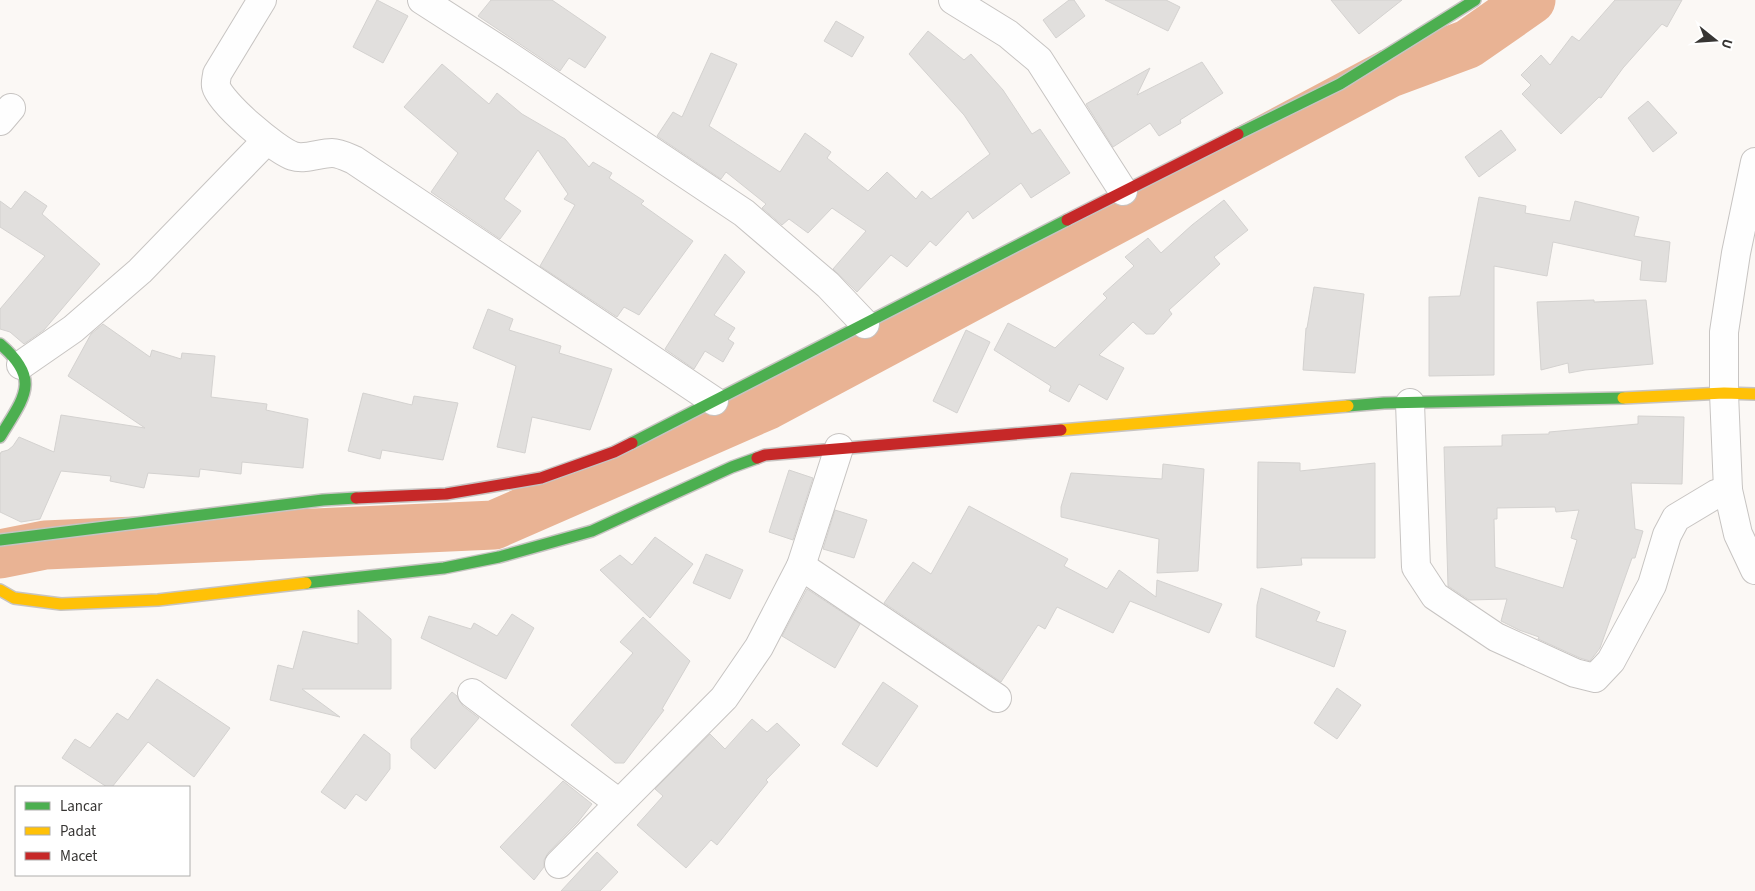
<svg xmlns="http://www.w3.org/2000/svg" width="1755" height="891" font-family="'Source Sans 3',sans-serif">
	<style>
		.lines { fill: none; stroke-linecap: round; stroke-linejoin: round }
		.river { stroke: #e9b394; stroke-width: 49 }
		.building { fill: #e1dfdd; stroke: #d4d2d0; fill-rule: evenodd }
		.street-casing { stroke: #c7c4c2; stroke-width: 30 }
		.fast-casing { stroke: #c7c4c2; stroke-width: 14 }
		.slow-casing { stroke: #c7c4c2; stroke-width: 14 }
		.jam-casing { stroke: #c7c4c2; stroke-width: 14 }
		.street { stroke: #fefefe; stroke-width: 28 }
		.fast { stroke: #4caf50; stroke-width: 11 }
		.slow { stroke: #ffc107; stroke-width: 11 }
		.jam { stroke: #c62828; stroke-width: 11 }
	</style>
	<rect width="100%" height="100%" fill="#fbf8f5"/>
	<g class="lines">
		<polyline class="river" points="0,554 45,545 494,525 768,405 1390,73 1468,44 1531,0"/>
	</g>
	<g class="building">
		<polygon points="377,0 408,16 383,63 353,47"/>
		<polygon points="491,0 552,0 606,37 585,68 569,58 560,71 478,16"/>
		<polygon points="1069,0 1074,0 1085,16 1056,38 1043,20"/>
		<polygon points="1105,0 1166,0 1180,7 1168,31"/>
		<polygon points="1331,0 1402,0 1359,34"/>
		<polygon points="1615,0 1682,0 1667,27 1662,24 1623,68 1601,98 1599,97 1561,134 1522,94 1531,85 1521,75 1541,55 1550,65 1572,36 1579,41"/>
		<polygon points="836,21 864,37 852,57 824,41"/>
		<polygon points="928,31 964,60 971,54 1003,90 1032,134 1040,129 1070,173 1031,198 1021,183 973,219 968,211 936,246 930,241 907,267 891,255 857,292 833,269 866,231 832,208 808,233 789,219 782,225 762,208 766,204 726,172 721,179 657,136 673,112 682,117 711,53 737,64 709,126 780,172 805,133 831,152 827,158 868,191 887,172 916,199 922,191 931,199 990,154 964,115 909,54"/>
		<polygon points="1202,62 1223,93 1180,120 1181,123 1159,136 1150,123 1113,147 1086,104 1150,68 1137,95"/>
		<polygon points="442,64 489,104 497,93 522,114 565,139 589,167 593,162 612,173 609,178 644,201 641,204 693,241 639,315 624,307 617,317 540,266 575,205 564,199 568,194 538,150 504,199 521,211 500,239 431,192 458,153 404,107"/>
		<polygon points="1648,101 1677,133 1653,152 1628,118"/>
		<polygon points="1501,130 1516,150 1479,177 1465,157"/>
		<polygon points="25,191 47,206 42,214 100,264 44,330 24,344 10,332 0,329 0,309 45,256 0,227 0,201 11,209"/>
		<polygon points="1479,197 1526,206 1525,213 1570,221 1575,201 1639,217 1634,236 1670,242 1666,282 1640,280 1642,261 1553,242 1547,276 1494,266 1494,375 1429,376 1429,297 1460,296"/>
		<polygon points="1224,200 1248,230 1214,257 1220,264 1169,310 1172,314 1154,334 1146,334 1133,322 1099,355 1124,368 1107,400 1079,384 1069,402 1049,391 1051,386 994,350 1008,323 1055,348 1107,298 1103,294 1134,266 1125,257 1148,238 1161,253 1192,225"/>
		<polygon points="725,254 745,272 714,315 735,328 728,339 734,343 723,362 705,351 694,369 665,349"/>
		<polygon points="1314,287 1364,294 1355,373 1303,370 1306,328 1307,328"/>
		<polygon points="1594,300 1594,302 1646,300 1653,364 1585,370 1569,373 1568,363 1541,370 1537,302"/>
		<polygon points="488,309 513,319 509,330 561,346 559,353 612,369 590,430 532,417 525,453 497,447 516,366 473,348"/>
		<polygon points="103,324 150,357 152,350 181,359 182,353 215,356 211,397 267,404 266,410 308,419 303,468 242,462 241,474 200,469 199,477 148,473 144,488 110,481 111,476 61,471 40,519 21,522 0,512 0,455 1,452 8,450 13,446 19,437 54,452 61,415 145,428 68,376 91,334"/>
		<polygon points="966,330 990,342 957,413 933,401"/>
		<polygon points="363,393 412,405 414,396 458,403 443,460 382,450 380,459 348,451"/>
		<path d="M 1638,416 L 1684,417 L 1682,484 L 1631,483 L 1635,529 L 1643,531 L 1635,558 L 1632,558 L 1600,648 L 1590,661 L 1580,658 L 1538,639 L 1539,637 L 1519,630 L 1501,621 L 1507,599 L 1469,600 L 1448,586 L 1444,447 L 1502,446 L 1502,435 L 1549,434 L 1549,432 L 1638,424 ZM 1555,507 L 1556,512 L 1579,510 L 1571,538 L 1577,540 L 1563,588 L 1495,567 L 1494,519 L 1497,519 L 1497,508 Z"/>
		<polygon points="1258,462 1300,463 1300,471 1375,463 1375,558 1301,558 1302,565 1257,568"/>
		<polygon points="1163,464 1204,469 1198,571 1157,573 1159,539 1061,517 1061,507 1071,473 1162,479"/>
		<polygon points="789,470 813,478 793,540 769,532"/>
		<polygon points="969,506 1068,559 1064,566 1107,589 1119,570 1156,597 1157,580 1222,604 1209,633 1130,601 1113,633 1057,607 1045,629 1038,625 1001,682 884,603 913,562 931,574"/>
		<polygon points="835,510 867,520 854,558 823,549"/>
		<polygon points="655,537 693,564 650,618 600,570 620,555 632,565"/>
		<polygon points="706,554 743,570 730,599 693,583"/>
		<polygon points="1261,588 1320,612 1316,621 1346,631 1334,667 1256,637 1257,605"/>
		<polygon points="807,589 860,624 835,668 782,636"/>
		<polygon points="358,610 391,639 391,689 302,689 340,717 270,700 278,665 293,669 303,631 358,644"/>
		<polygon points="512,614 534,628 506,679 421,638 429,616 471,629 474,623 497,636"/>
		<polygon points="643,617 690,661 662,709 664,710 624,763 615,763 571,725 633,653 620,642"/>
		<polygon points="157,679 230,728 194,777 148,742 112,787 107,787 62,758 75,739 90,748 117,713 128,720"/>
		<polygon points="883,682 918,706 877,767 842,744"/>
		<polygon points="1337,688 1361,705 1337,739 1314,723"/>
		<polygon points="452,692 457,696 463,706 479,718 435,769 411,748 411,739"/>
		<polygon points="752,719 767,732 777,723 800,745 766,780 768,782 717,845 711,840 686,868 637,825 663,796 655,789 710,734 725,749"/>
		<polygon points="364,734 390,754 390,769 366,801 356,794 345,809 321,792"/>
		<polygon points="563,781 592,804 578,822 548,853 544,860 544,867 534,880 500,847"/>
		<polygon points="597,852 618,872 600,891 561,891"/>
	</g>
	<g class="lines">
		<defs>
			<g id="street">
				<path d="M 262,0 L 217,74 C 217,77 215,83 216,86 C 220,103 276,150 293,156 C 305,160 320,153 332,153 C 339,153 347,157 354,160 L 714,401"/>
				<polyline points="422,0 509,56 744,213 828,285 865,324"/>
				<polyline points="953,0 1008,34 1039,60 1123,191"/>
				<polyline points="0,121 11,108"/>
				<polyline points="1755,162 1736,253 1724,332 1724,393 1728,490 1738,534 1755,570"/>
				<polyline points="21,365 73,329 140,271 267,140"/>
				<polyline points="1410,403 1416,567 1435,596 1496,637 1575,673 1595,678 1611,661 1652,585 1667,535 1676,518 1716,494 1728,490"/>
				<polyline points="801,566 997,698"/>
				<polyline points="472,693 619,803"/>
				<polyline points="559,864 724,698 759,647 801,566 839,448"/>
			</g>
			<g id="fast">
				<polyline points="1238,134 1340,84 1475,0"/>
				<path d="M 0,344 C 42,380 24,397 0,437"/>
				<polyline points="1348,406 1384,403 1623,398"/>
				<polyline points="632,443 1067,220"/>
				<polyline points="0,540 323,500 356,498"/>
				<polyline points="306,583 444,568 499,557 592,531 732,467 757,458"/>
			</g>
			<g id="slow">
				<polyline points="1623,398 1724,393 1755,394"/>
				<polyline points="1061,430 1348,406"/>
				<polyline points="0,590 14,598 61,604 158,600 306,583"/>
			</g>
			<g id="jam">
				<polyline points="1067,220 1238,134"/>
				<polyline points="757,458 765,455 1061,430"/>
				<polyline points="356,498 446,494 541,478 614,452 632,443"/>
			</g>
		</defs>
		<use href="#street" class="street-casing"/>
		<use href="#fast" class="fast-casing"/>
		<use href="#slow" class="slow-casing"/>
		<use href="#jam" class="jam-casing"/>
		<use href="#street" class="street"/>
		<use href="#fast" class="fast"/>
		<use href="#slow" class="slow"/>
		<use href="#jam" class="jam"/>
	</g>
	<rect x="15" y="786" width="175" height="90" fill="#ffffff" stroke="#afaead"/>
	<rect x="25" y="802" width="25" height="8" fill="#4caf50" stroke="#afaead"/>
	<text x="60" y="811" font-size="15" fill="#373533">Lancar</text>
	<rect x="25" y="827" width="25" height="8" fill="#ffc107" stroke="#afaead"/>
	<text x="60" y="836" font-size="15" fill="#373533">Padat</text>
	<rect x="25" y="852" width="25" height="8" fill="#c62828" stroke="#afaead"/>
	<text x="60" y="861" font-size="15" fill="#373533">Macet</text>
	<g transform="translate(1715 40) rotate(107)" stroke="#ffffff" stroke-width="4" paint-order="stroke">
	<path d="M0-4L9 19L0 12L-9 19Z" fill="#373533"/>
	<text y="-8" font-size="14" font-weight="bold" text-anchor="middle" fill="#373533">U</text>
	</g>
</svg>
